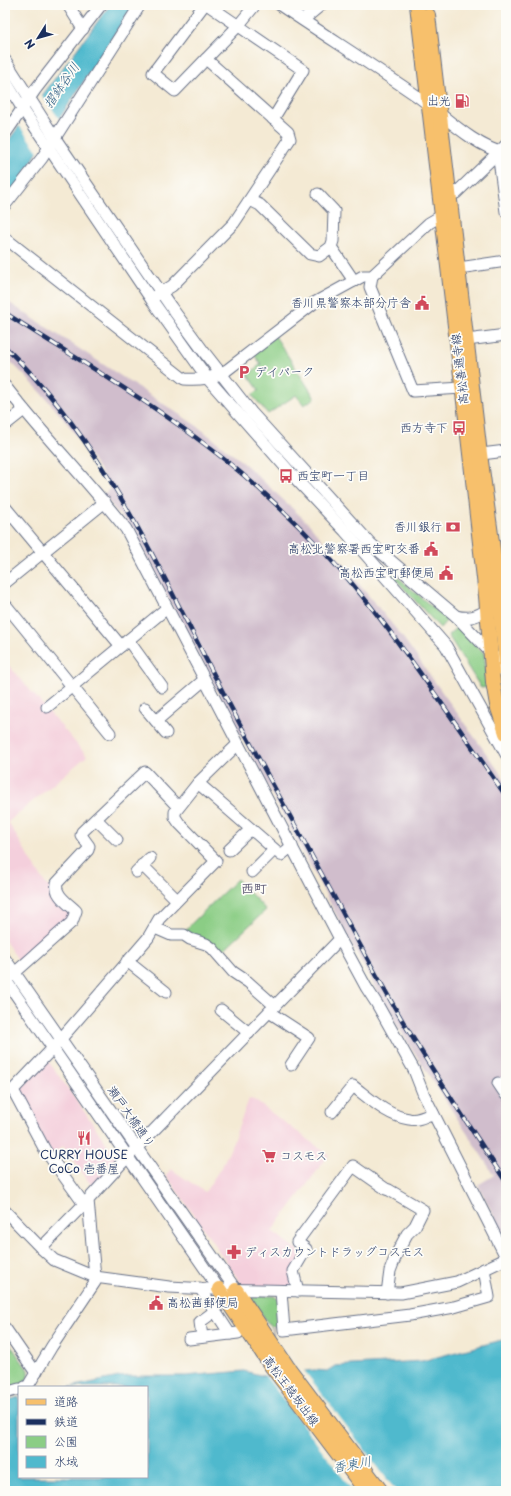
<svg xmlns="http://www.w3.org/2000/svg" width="511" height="1496" font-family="'Playpen Sans','Klee One',sans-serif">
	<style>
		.built { fill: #f4cfdc }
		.industrial { fill: #d0bdcc }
		.green { fill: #8bcd85; stroke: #537e72 }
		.water { fill: #50b9cd; stroke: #367496 }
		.pier { fill: #f4ead4 }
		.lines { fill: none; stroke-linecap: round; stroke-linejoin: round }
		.minor-tunnel { stroke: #c9c5bc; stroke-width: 11; stroke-dasharray: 11 5.5; stroke-linecap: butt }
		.minor-casing { stroke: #677087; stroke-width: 13 }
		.major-casing { stroke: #677087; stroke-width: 16 }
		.minor { stroke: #fff; stroke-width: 11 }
		.major { stroke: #f7c06c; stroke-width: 14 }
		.rail-casing { stroke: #1b2f5e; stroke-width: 4.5 }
		.rail { stroke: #fdfcf7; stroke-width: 3; stroke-dasharray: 9; stroke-linecap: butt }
		.labels { text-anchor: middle; stroke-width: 3.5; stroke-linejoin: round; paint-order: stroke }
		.poi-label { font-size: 12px; fill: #1b2f5e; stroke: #fdfcf7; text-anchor: end }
		.street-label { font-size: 12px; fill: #1b2f5e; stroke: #fdfcf7 }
		.water-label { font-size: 13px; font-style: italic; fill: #2e5f85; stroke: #fdfcf7 }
		.neighbourhood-label { font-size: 13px; font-weight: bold; fill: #625e78; stroke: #fdfcf7 }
	</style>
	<rect width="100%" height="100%" fill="#fdfcf7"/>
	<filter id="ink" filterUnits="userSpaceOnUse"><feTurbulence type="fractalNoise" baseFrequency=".025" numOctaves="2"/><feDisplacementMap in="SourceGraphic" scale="8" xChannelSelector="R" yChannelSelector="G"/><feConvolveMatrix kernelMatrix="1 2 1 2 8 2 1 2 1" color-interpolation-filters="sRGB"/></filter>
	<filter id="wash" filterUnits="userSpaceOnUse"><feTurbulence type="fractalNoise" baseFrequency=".012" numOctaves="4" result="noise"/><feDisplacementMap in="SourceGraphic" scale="16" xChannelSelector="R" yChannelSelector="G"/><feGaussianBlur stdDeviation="0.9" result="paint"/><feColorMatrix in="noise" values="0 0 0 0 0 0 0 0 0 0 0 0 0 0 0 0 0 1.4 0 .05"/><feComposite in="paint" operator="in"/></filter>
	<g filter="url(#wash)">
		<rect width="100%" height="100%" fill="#f4ead4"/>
		<g class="built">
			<polygon points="5,661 87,756 8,822 46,885 51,888 71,912 72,919 21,964 5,941"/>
			<polygon points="47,1059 119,1161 94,1189 63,1146 52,1155 17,1093"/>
			<polygon points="249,1099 254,1100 329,1155 272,1231 301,1252 295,1287 243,1286 166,1175 171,1169 205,1192 220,1169 229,1152"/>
		</g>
		<polygon class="industrial" points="5,300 197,426 246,465 310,525 401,635 506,781 506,1239 478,1185 494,1175 387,1010 130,527 103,495 111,488 88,452 67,423 39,390 5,356"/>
		<g class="green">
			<polygon points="275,336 315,398 304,405 296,395 268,414 252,395 259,390 248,375 261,364 253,353"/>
			<polygon points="393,573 447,620 440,628 392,575"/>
			<polygon points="457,627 484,653 488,687 481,688 448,635"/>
			<polygon points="237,879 266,910 219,954 185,932 190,925"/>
			<polygon points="250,1296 274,1296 278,1299 280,1323 277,1327 271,1328"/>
			<polygon points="5,1337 28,1370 28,1377 25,1383 5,1390"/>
		</g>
		<g class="water">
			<polygon points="110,5 134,5 38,151 18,185 5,198 5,145"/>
			<polygon points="506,1339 506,1491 5,1491 5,1401 19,1397 19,1477 147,1477 147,1387 70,1387 119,1377 130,1376 186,1376 244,1371 264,1376 314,1370 327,1371 335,1366 422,1361"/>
		</g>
		<g class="pier">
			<polygon points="41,94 61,121 39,153 18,124"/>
			<polygon points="303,1369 396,1491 353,1491 264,1374"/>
		</g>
	</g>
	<g filter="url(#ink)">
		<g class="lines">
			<polyline class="minor-tunnel" points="258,1332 277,1331"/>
			<defs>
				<g id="minor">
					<polyline points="68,5 83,29"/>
					<polyline points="204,5 153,73 175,91 238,26 255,5"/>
					<polyline points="208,5 303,70 273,119"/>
					<path d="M 280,5 C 326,36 372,65 417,96 C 445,116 472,145 506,154"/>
					<polyline points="303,20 321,5"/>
					<polyline points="5,60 55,138 171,307 204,352 251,412 371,544 456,616 491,653 499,663 506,674"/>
					<polyline points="5,80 22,108 151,299 208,379 295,478 345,531 446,646 506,754"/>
					<polyline points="5,134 35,90 101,5"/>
					<polyline points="498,152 506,212"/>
					<polyline points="449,194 456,193 506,145"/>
					<polyline points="250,200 260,205 310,254 319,256 331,247 333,241 334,211 318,194"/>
					<polyline points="5,205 42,158 140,5"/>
					<path d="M 5,238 L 184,379 C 200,380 213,379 227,370 L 314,303 L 363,276 L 372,276 L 429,223 L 441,216"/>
					<polyline points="331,247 354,281"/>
					<polyline points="459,268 506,261"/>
					<polyline points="372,276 370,287 413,391 462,388"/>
					<polyline points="155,296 172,286 234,223 290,139 288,132 206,59"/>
					<polyline points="467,340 506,335"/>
					<path d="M 5,386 C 43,435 87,480 126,529 L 340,939 L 366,987 L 377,1004 L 414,1070 L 423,1093 L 506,1257"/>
					<polyline points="5,425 24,410"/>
					<polyline points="473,455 506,451"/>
					<polyline points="5,507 121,646"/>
					<polyline points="495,568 506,566"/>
					<polyline points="5,583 105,502"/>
					<polyline points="5,604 110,733"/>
					<path d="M 456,616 C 469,619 476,617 487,610"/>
					<polyline points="128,640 162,687"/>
					<polyline points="47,707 167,608"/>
					<polyline points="145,708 166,733"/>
					<polyline points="156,721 204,680"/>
					<polyline points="198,783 281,855 292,846"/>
					<polyline points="96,819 117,840"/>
					<polyline points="229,850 251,829"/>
					<polyline points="142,865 177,900"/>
					<polyline points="136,872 150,858"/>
					<polyline points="252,872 274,850"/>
					<polyline points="155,928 171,935 184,935 190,939 206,944 212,948 233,972 248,982 275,1006"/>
					<polyline points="5,959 236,1290"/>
					<polyline points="127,961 166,992"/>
					<path d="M 10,977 L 72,922 L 76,911 C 68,903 54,895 57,883 L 88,850 L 89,846 L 81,835 L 82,832 L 145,772 L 178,807"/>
					<polyline points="5,979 219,1289"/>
					<polyline points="221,1010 249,1033"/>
					<polyline points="269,1012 309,1038 291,1065"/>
					<polyline points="498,1083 506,1095"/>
					<path d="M 332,1112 L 353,1086 C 370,1099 388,1116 409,1119 C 417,1121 426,1116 433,1113"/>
					<polyline points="84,1204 45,1150 13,1090 53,1048 148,938 159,919 216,861 179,823 175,817 175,812 198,783 238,744"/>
					<polyline points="5,1211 41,1248 54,1260 95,1277 88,1200 120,1165 340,939"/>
					<polyline points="41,1248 88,1200"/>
					<polyline points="200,1288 230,1334"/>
					<polyline points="281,1291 284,1330 410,1315 454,1307 489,1297 484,1269"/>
					<polyline points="298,1291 293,1271 306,1249 297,1242 353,1166 386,1189 389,1190 423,1210 415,1226 407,1234 397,1253 390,1271 387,1293"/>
					<polyline points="5,1328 36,1373"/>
					<polyline points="202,1337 200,1322 215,1311"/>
					<polyline points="189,1339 238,1333"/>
					<polyline points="25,1387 28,1386 52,1346 95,1282 95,1277 169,1287 209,1289 401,1293 457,1282 506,1259"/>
					<polyline points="5,1393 19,1389"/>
				</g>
				<g id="major">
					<polyline points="417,5 467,427 486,596 493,682 497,705 506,733"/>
					<polyline points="428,15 480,454 498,586 506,664"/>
					<polyline points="219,1289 272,1367 366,1491"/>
					<polyline points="236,1290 287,1366 381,1491"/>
				</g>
			</defs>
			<use href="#minor" class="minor-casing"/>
			<use href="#major" class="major-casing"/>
			<use href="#minor" class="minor"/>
			<use href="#major" class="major"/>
			<defs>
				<g id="rail">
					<path d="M 5,313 C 94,370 188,423 266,495 C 302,528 337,564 368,603 C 417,665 461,732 506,796"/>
					<path d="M 5,347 C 106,443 160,573 224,694 C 255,753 288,812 320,871 C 348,922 375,975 405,1025 C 437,1078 472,1130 506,1182"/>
				</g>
			</defs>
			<use href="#rail" class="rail-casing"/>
			<use href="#rail" class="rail"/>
		</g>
	</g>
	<defs>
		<symbol id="fuel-bare" viewBox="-9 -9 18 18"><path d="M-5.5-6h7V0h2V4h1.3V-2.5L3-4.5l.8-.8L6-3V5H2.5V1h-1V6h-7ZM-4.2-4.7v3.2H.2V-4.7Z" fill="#d1495b" stroke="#fdfcf7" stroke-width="2.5" paint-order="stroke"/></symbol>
		<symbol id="civic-bare" viewBox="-9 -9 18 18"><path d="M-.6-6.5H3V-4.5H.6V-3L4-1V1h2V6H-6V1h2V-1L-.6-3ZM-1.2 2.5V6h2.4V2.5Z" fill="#d1495b" stroke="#fdfcf7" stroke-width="2.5" paint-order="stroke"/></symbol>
		<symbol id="parking-bare" viewBox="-9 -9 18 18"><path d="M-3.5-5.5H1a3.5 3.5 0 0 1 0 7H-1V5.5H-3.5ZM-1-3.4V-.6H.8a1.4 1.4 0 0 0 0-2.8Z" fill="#d1495b" stroke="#fdfcf7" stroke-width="2.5" paint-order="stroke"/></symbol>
		<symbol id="bus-bare" viewBox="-9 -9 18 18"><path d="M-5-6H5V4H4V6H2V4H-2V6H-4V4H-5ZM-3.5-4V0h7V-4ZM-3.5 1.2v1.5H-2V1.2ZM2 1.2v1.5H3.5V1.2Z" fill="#d1495b" stroke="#fdfcf7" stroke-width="2.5" paint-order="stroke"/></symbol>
		<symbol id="bank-bare" viewBox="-9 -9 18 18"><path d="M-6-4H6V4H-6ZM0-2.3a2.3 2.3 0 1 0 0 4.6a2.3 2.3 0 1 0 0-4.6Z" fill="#d1495b" stroke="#fdfcf7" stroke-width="2.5" paint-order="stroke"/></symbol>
		<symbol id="restaurant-bare" viewBox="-9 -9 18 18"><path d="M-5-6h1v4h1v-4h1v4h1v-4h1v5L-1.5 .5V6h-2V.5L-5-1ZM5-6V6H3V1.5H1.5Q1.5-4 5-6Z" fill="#d1495b" stroke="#fdfcf7" stroke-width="2.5" paint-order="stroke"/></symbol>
		<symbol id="supermarket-bare" viewBox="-9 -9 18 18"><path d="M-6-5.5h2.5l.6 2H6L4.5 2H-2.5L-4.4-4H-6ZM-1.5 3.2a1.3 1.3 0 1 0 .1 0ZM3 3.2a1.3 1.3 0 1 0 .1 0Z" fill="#d1495b" stroke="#fdfcf7" stroke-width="2.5" paint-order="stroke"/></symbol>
		<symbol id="pharmacy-bare" viewBox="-9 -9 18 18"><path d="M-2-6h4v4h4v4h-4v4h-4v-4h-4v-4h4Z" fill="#d1495b" stroke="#fdfcf7" stroke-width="2.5" paint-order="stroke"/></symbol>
	</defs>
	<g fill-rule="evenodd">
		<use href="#fuel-bare" x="452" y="91" width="20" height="20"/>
		<use href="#civic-bare" x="412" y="293" width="20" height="20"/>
		<use href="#parking-bare" x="234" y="362" width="20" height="20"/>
		<use href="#bus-bare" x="449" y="418" width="20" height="20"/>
		<use href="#bus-bare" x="276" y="466" width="20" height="20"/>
		<use href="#bank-bare" x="443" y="517" width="20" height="20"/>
		<use href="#civic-bare" x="421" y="539" width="20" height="20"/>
		<use href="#civic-bare" x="436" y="563" width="20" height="20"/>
		<use href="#restaurant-bare" x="74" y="1128" width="20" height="20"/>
		<use href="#supermarket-bare" x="259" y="1146" width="20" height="20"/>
		<use href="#pharmacy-bare" x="224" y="1242" width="20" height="20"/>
		<use href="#civic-bare" x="146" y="1293" width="20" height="20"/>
	</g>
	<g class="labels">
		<g class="poi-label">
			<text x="451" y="105">出光</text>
			<text x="411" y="307">香川県警察本部分庁舎</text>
			<text x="255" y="376" text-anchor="start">デイパーク</text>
			<text x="448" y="432">西方寺下</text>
			<text x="297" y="480" text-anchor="start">西宝町一丁目</text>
			<text x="442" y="531">香川銀行</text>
			<text x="420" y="553">高松北警察署西宝町交番</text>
			<text x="435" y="577">高松西宝町郵便局</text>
			<text x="84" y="1159" text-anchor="middle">CURRY HOUSE<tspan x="84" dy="14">CoCo 壱番屋</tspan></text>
			<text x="280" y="1160" text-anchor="start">コスモス</text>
			<text x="245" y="1256" text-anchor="start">ディスカウントドラッグコスモス</text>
			<text x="167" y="1307" text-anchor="start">高松茜郵便局</text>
		</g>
		<g class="street-label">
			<text transform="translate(460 369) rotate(-97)" y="4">高松善通寺線</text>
			<text transform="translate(131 1117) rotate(55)" y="4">瀬戸大橋通り</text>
			<text transform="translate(291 1391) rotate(53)" y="4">高松王越坂出線</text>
		</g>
		<g class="water-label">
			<text transform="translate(61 85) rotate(-55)" y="5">摺鉢谷川</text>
			<text transform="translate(352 1464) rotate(-10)" y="5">香東川</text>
		</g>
		<g class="neighbourhood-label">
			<text x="254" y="893">西町</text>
		</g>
	</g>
	<rect width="511" height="1496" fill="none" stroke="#fdfcf7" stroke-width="20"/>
	<rect x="18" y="1386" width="130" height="92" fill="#fdfcf7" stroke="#a3aaba"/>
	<rect x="26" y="1399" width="20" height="6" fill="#f7c06c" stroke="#a3aaba"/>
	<text x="54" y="1406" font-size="12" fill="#1b2f5e">道路</text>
	<rect x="26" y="1419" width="20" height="6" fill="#1b2f5e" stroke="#a3aaba"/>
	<text x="54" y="1426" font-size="12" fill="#1b2f5e">鉄道</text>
	<rect x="26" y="1436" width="20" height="12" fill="#8bcd85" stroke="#a3aaba"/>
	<text x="54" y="1446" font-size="12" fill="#1b2f5e">公園</text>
	<rect x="26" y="1456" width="20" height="12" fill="#50b9cd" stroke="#a3aaba"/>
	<text x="54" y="1466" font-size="12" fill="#1b2f5e">水域</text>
	<g transform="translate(38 38) rotate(233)" stroke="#fdfcf7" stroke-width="3" paint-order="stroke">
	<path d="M0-3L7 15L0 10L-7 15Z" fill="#1b2f5e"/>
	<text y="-6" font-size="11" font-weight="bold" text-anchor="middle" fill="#1b2f5e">N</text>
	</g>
</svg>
